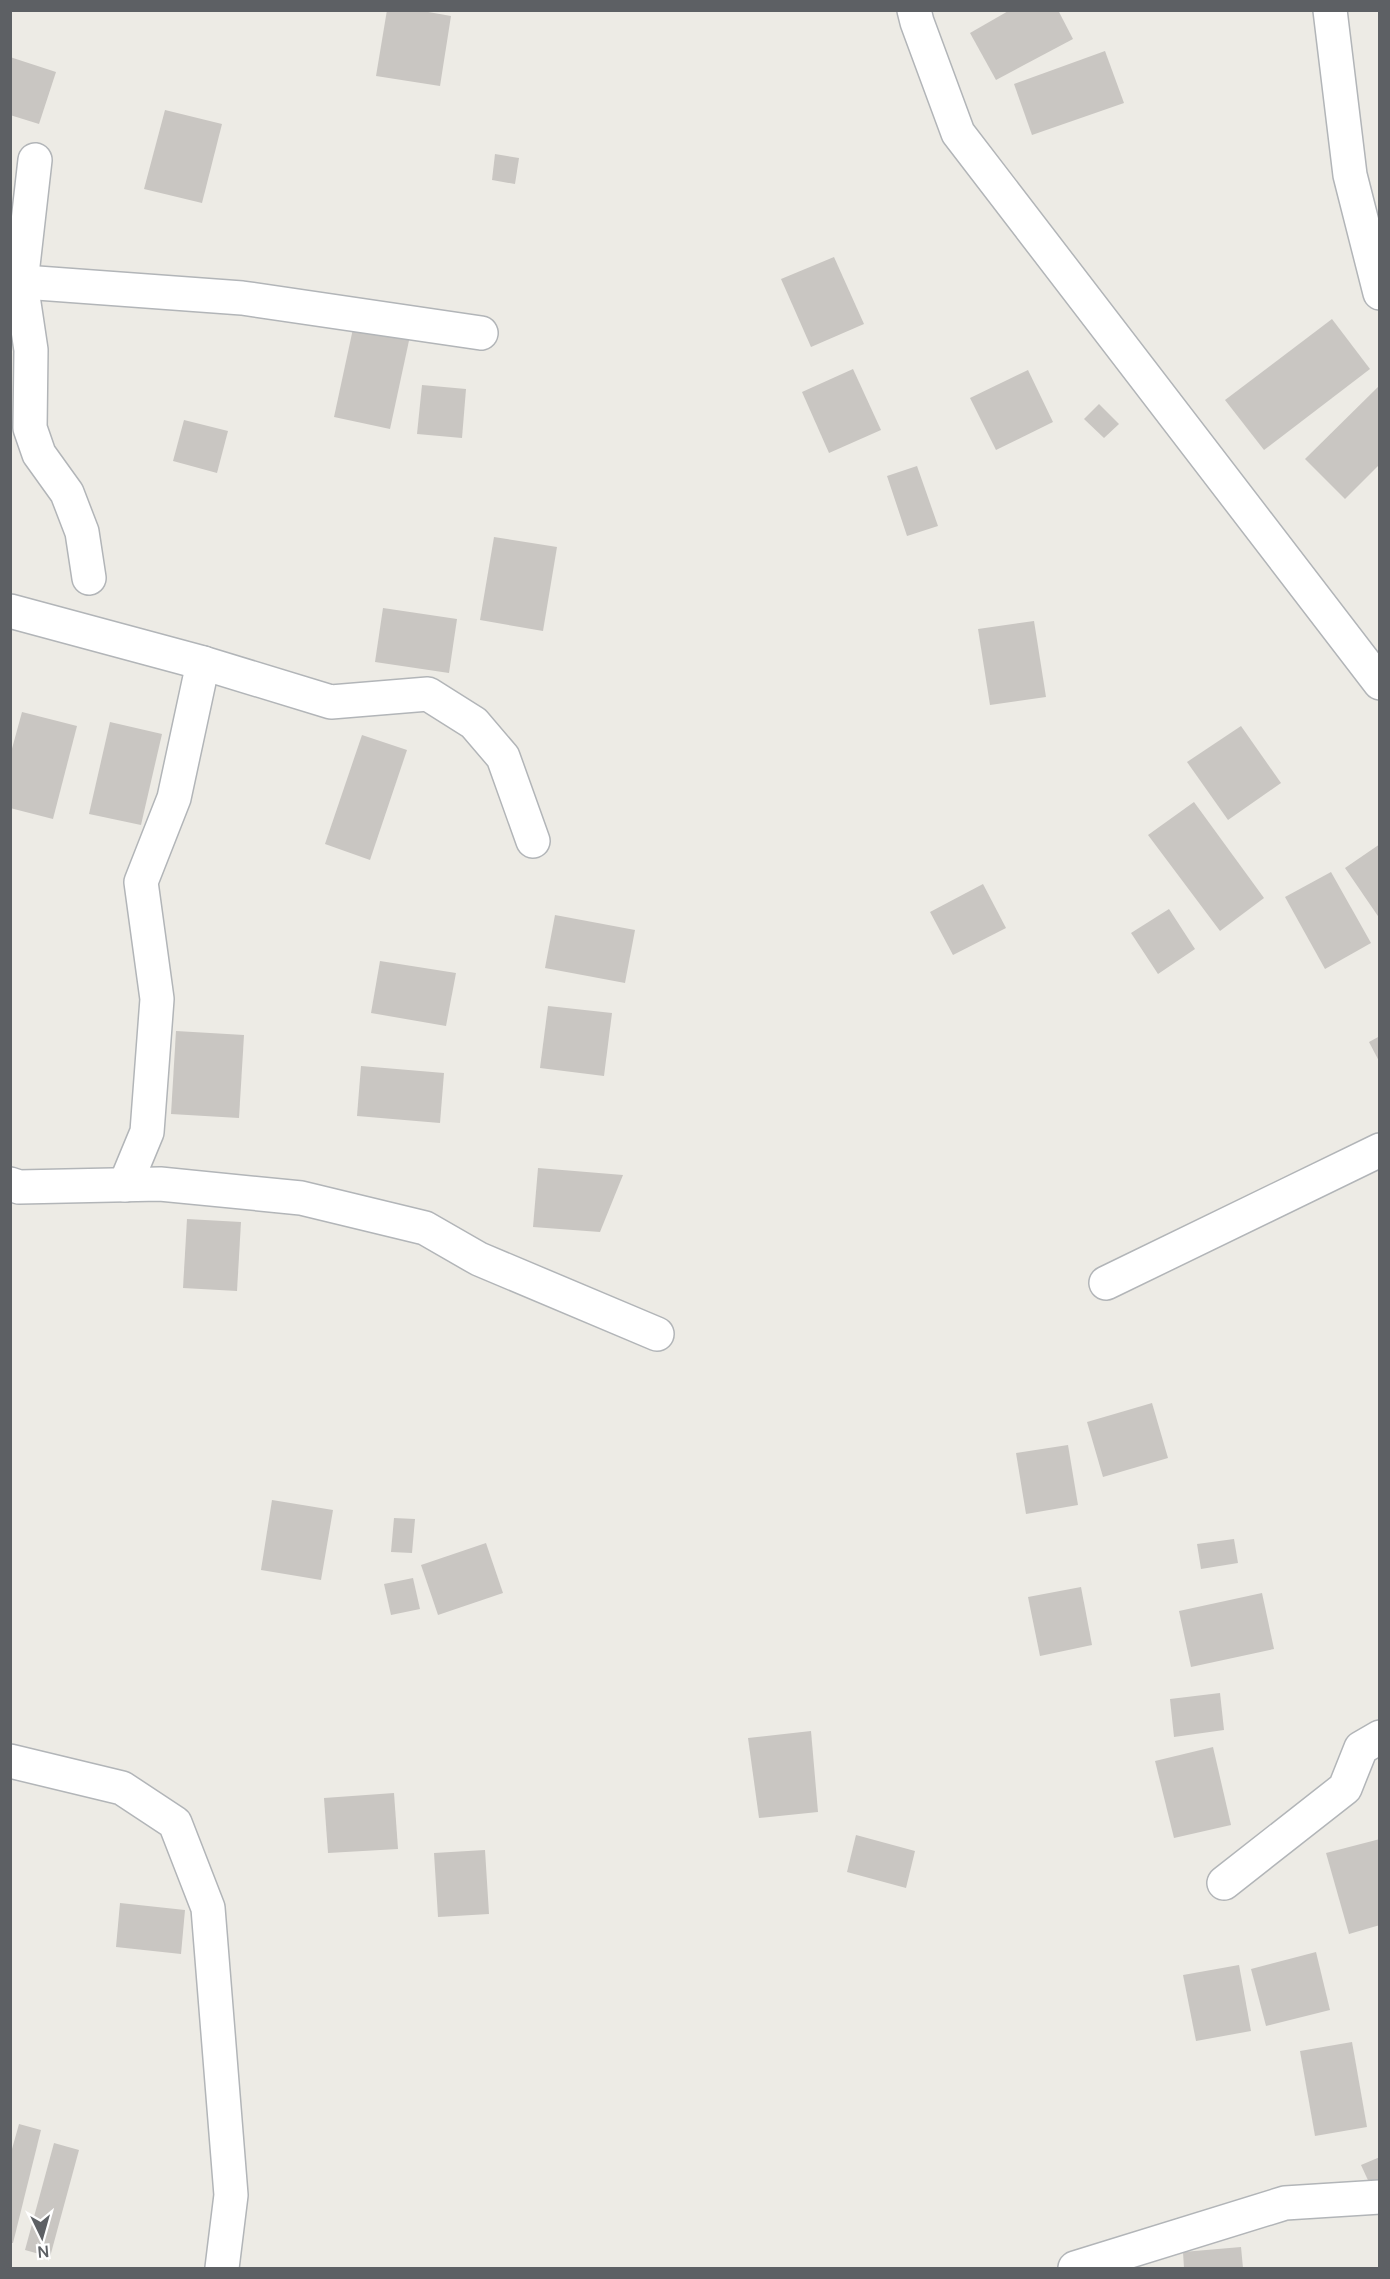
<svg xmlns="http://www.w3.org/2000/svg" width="1390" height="2279" font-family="Manrope,sans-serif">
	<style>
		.building { fill: #c9c6c2 }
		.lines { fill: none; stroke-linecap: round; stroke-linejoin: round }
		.street-casing { stroke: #b2b5b8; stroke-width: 36 }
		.street { stroke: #fff; stroke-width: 33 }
	</style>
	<rect width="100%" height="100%" fill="#edebe5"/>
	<g class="building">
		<polygon points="387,10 417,10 451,16 440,86 376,76"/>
		<polygon points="1010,10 1058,10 1073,39 996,80 970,33"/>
		<polygon points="1105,51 1124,103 1032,135 1014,84"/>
		<polygon points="10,57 56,72 39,124 10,115"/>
		<polygon points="165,110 222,124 202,203 144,189"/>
		<polygon points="495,154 519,158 515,184 492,180"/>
		<polygon points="834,257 864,324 811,347 781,279"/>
		<polygon points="1332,319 1370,369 1264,450 1225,400"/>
		<polygon points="354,324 410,336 390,429 334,417"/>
		<polygon points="853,369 881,430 829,453 802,392"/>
		<polygon points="1028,370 1053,422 996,450 970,398"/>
		<polygon points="422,385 466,389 462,438 417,434"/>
		<polygon points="1380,385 1380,464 1345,499 1305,459"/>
		<polygon points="1099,404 1119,424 1104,438 1084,419"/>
		<polygon points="184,420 228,431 217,473 173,461"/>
		<polygon points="917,466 938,526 907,536 887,476"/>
		<polygon points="494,537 557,547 543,631 480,620"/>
		<polygon points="383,608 457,619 449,673 375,662"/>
		<polygon points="1034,621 1046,697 990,705 978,629"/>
		<polygon points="22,712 77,726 53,819 10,808 10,756"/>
		<polygon points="110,722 162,734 141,825 89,814"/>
		<polygon points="1241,726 1281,783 1228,820 1187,762"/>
		<polygon points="362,735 407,750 370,860 325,844"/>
		<polygon points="1194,802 1264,898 1220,931 1148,835"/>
		<polygon points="1380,844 1380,919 1345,868"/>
		<polygon points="1331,872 1371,943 1325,969 1285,897"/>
		<polygon points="983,884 1006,928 953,955 930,912"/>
		<polygon points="1169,909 1195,949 1158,974 1131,933"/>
		<polygon points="555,915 635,930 625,983 545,968"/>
		<polygon points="380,961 456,973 446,1026 371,1013"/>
		<polygon points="548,1006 612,1013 604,1076 540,1068"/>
		<polygon points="176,1031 244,1035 239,1118 171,1114"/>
		<polygon points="1380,1036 1380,1063 1369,1042"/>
		<polygon points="361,1066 444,1073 440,1123 357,1116"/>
		<polygon points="538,1168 623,1175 600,1232 533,1227"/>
		<polygon points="187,1219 241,1222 237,1291 183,1288"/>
		<polygon points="1152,1403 1168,1458 1103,1477 1087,1422"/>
		<polygon points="1068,1445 1078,1505 1026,1514 1016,1453"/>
		<polygon points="272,1500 333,1510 321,1580 261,1570"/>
		<polygon points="394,1518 415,1519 412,1553 391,1552"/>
		<polygon points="1234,1539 1238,1563 1201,1569 1197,1544"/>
		<polygon points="486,1543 503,1593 438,1615 421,1565"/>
		<polygon points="413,1578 420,1609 391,1615 384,1584"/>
		<polygon points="1081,1587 1092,1645 1040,1656 1028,1597"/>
		<polygon points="1262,1593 1274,1649 1191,1667 1179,1611"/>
		<polygon points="1220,1693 1224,1730 1174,1737 1170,1699"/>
		<polygon points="811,1731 818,1812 759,1818 748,1738"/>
		<polygon points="1213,1747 1231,1825 1174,1838 1155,1761"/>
		<polygon points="394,1793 398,1849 328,1853 324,1798"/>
		<polygon points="856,1835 915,1851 906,1888 847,1872"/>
		<polygon points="1380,1839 1380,1925 1349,1934 1326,1853"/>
		<polygon points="485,1850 489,1914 438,1917 434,1853"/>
		<polygon points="120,1903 185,1910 181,1954 116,1947"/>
		<polygon points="1316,1952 1330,2010 1266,2026 1251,1969"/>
		<polygon points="1239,1965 1251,2031 1196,2041 1183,1975"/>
		<polygon points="1352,2042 1367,2127 1315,2136 1300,2051"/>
		<polygon points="19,2124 41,2130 13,2243 10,2243 10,2156"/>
		<polygon points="54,2143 79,2150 50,2257 25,2250"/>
		<polygon points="1380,2157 1380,2185 1372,2189 1361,2165"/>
		<polygon points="1241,2247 1243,2268 1184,2268 1183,2252"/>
	</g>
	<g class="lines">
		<defs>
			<g id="street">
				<polyline points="914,10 917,22 958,133 1380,683"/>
				<polyline points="1330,10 1350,175 1380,293"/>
				<polyline points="35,160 21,283 31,350 30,428 39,454 67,493 82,532 89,578"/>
				<polyline points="10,281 242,298 481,333"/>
				<polyline points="10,611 203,663 174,798 141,882 157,999 147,1132 125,1185"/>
				<polyline points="203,663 331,702 428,694 474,723 503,757 533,841"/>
				<polyline points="10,1184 19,1187 160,1184 301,1198 425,1228 479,1259 657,1334"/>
				<polyline points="1106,1283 1380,1150"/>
				<polyline points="10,1761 122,1788 175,1823 208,1908 231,2195 222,2268"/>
				<polyline points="1224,1883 1345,1788 1361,1748 1380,1737"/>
				<polyline points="1075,2268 1285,2203 1380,2197"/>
			</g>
		</defs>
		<use href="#street" class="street-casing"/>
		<use href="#street" class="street"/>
	</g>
	<rect width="1390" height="2279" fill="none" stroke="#5d6064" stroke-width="24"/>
	<g transform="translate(42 2237) rotate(175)" stroke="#ffffff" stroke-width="4.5" paint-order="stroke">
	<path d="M0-4.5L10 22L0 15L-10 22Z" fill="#5d6064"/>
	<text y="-9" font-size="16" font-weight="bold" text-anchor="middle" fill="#5d6064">N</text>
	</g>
</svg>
